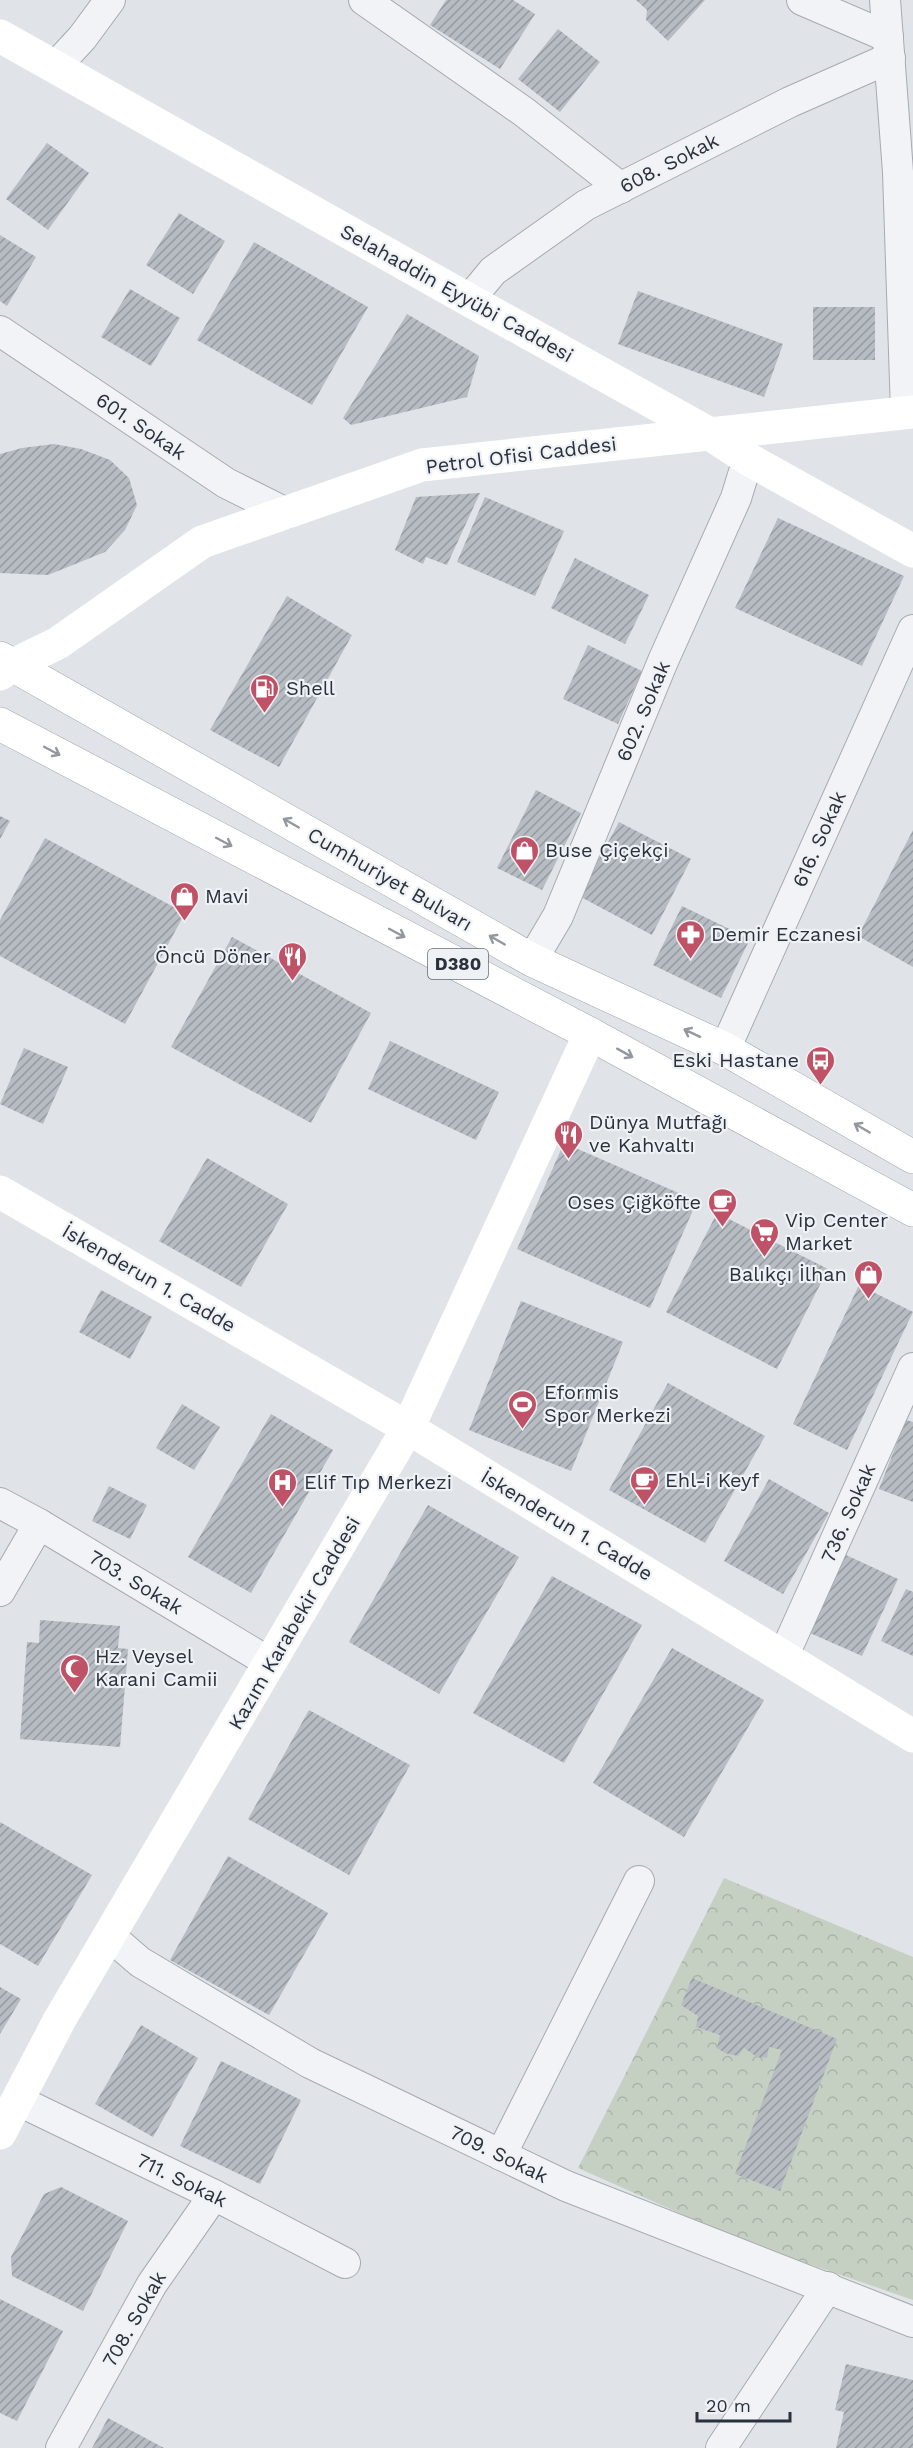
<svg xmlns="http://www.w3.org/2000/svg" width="913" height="2448" font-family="'Work Sans',sans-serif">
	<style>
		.forest { fill: url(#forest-crowns) }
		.building { fill: url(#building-hatch) }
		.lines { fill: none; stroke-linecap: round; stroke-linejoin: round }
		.street-casing { stroke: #a6aab1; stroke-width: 32 }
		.primary-casing { stroke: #a0a8b1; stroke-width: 34 }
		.street { stroke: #f2f3f6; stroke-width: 30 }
		.secondary { stroke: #fff; stroke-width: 33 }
		.primary { stroke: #fff; stroke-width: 33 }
		.oneway { stroke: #94989e }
		.labels { text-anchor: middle; stroke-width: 4.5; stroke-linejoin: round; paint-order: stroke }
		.shield { fill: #eff2f5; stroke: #656b74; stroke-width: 1.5 }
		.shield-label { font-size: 18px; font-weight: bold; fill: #2a313d }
		.street-label { font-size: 20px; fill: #2a313d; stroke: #eff2f5 }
		.poi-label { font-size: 20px; fill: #2a313d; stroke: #eff2f5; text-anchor: start }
	</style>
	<defs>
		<pattern id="forest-crowns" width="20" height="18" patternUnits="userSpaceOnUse" patternTransform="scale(1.5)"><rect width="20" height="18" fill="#c6d0c2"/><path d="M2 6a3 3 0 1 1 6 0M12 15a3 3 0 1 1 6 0" fill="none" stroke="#aab3a8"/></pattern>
		<pattern id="building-hatch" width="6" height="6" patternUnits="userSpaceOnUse" patternTransform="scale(1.5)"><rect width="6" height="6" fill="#b7bcc3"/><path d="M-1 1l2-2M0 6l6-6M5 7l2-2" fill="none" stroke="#9599a0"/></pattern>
	</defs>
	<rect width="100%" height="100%" fill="#e0e3e7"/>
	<polygon class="forest" points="724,1878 913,1957 913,2300 740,2240 578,2168"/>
	<g class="building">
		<polygon points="446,0 513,0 535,14 500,69 430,25"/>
		<polygon points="636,0 705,0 668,41 646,20 647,10"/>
		<polygon points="558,29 600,62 560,112 518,79"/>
		<polygon points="47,143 89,173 48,230 6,199"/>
		<polygon points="179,213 225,241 193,294 146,265"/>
		<polygon points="0,235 36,257 7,306 0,301"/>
		<polygon points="254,242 368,307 312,405 197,340"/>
		<polygon points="130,289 180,318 151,366 101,337"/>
		<polygon points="638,291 783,344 764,397 618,344"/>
		<rect x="813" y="307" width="62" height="53"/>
		<polygon points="407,314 479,356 467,397 351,425 343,418"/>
		<polygon points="54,444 81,449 110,460 129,478 137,505 125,530 105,552 48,575 0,573 0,454 22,448"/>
		<polygon points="480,493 447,565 426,557 423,564 395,550 416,497"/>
		<polygon points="485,497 564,531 535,596 457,562"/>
		<polygon points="778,518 904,576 862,666 735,608"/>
		<polygon points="575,558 649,595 625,644 551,608"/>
		<polygon points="287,596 352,635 279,767 210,730"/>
		<polygon points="588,645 642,671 618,724 563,699"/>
		<polygon points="536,790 581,813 542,890 497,868"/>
		<polygon points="0,816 10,821 0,839"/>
		<polygon points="619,822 691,859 652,935 579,896"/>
		<polygon points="913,830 913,967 858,936"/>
		<polygon points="45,838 185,913 125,1024 0,956 0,920"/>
		<polygon points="682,906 750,939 721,998 653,965"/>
		<polygon points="232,937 371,1013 311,1123 171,1047"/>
		<polygon points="390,1041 499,1092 476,1140 368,1089"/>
		<polygon points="24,1048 68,1067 43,1124 0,1104"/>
		<polygon points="564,1143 697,1201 650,1308 517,1249"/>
		<polygon points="207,1158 288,1204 241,1287 159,1241"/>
		<polygon points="717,1213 828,1269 777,1369 666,1312"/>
		<polygon points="859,1285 913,1312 847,1450 793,1424"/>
		<polygon points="101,1290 152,1317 130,1359 79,1332"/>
		<polygon points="521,1301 623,1342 571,1471 469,1430"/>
		<polygon points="668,1383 765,1436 705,1543 609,1490"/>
		<polygon points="182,1404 220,1427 194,1470 156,1448"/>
		<polygon points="271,1414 333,1450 251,1593 188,1557"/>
		<polygon points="906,1420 913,1422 913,1502 879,1489"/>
		<polygon points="769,1479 829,1513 783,1594 724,1561"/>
		<polygon points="109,1486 147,1505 130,1539 92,1521"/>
		<polygon points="428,1505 519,1557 439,1694 349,1642"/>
		<polygon points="846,1555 898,1579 862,1656 810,1633"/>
		<polygon points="552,1576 642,1625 564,1763 473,1713"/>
		<polygon points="906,1589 913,1592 913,1656 881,1641"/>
		<polygon points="40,1620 120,1626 118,1648 128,1649 120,1747 20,1739 27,1642 39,1643"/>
		<polygon points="672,1648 764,1700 684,1837 593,1783"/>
		<polygon points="309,1710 410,1765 349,1875 248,1819"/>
		<polygon points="0,1822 92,1875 38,1966 0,1944"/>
		<polygon points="228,1856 328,1913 269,2015 170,1960"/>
		<polygon points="692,1978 837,2039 780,2191 735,2174 782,2050 769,2047 767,2058 757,2057 744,2048 738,2056 725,2053 717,2048 720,2035 696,2027 698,2016 681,2005"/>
		<polygon points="0,1987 21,1999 0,2034"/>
		<polygon points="141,2025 198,2058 153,2137 95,2104"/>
		<polygon points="221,2061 301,2100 260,2184 180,2146"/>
		<polygon points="61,2187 128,2221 83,2311 12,2276 11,2257 44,2194"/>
		<polygon points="0,2299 63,2331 17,2421 0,2413"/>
		<polygon points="846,2364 913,2380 913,2448 836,2448 844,2412 835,2410"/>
		<polygon points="108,2418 164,2448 92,2448"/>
	</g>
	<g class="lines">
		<defs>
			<g id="street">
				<polyline points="364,0 524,112 621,188"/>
				<polyline points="802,0 888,37"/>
				<polyline points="885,0 898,172 906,412"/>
				<polyline points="56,66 82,38 110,0"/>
				<polyline points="469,300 493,271 586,205 790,102 890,58"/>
				<polyline points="0,331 226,483 286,513"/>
				<polyline points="532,960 558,916 663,661 736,498 748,459"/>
				<polyline points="725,1049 913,630"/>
				<polyline points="0,1503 39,1524 270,1663"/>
				<polyline points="0,1591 39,1524"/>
				<polyline points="783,1657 913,1368"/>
				<polyline points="110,1936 140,1962 310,2063 566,2186 913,2322"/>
				<polyline points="17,2100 214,2195 345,2263"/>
				<polyline points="501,2155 639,1881"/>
				<polyline points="61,2448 152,2284 214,2195"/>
				<polyline points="721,2448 828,2287"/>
			</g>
			<g id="primary">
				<polyline points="0,658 532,960 725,1049 913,1157"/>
				<polyline points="0,724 590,1034 913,1210"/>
			</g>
		</defs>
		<use href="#street" class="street-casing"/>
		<use href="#primary" class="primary-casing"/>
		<use href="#street" class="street"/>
		<g class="secondary">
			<polyline points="0,36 469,300 710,434 748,459 913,551"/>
			<polyline points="0,674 13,665 58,643 202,542 422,465 913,412"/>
			<polyline points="0,1192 408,1428 913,1736"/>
			<polyline points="0,2133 60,2019 408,1428 590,1034"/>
		</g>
		<use href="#primary" class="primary"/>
	</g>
	<defs><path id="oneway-shaft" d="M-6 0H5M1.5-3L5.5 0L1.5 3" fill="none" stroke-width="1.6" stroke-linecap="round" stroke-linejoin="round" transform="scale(1.5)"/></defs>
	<g class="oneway">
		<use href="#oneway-shaft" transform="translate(52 751) rotate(28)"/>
		<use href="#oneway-shaft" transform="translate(291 823) rotate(-150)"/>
		<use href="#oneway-shaft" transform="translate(224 842) rotate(28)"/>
		<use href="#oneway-shaft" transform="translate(397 933) rotate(28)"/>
		<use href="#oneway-shaft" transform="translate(497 940) rotate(-150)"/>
		<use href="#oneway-shaft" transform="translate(692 1033) rotate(-155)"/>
		<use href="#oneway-shaft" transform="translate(625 1053) rotate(29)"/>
		<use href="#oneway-shaft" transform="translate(862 1128) rotate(-150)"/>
	</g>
	<defs>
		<symbol id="fuel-pin" viewBox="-11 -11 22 30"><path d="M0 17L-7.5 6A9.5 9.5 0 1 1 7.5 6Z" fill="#bf5266" stroke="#eff2f5"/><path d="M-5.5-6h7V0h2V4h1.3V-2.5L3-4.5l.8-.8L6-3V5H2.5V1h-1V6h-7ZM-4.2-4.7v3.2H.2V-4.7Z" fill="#fff"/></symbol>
		<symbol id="shop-pin" viewBox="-11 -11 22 30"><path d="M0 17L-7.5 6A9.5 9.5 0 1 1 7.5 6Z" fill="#bf5266" stroke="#eff2f5"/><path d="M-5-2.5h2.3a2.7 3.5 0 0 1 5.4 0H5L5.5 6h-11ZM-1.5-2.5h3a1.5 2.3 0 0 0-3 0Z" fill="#fff"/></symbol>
		<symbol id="pharmacy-pin" viewBox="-11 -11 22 30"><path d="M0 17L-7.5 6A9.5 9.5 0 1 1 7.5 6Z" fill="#bf5266" stroke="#eff2f5"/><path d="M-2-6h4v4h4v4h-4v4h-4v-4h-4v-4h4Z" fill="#fff"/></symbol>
		<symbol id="restaurant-pin" viewBox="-11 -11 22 30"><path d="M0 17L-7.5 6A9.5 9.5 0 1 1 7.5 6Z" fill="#bf5266" stroke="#eff2f5"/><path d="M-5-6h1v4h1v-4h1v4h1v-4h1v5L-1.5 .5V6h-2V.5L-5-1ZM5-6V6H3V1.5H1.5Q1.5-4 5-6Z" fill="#fff"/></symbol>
		<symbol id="bus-pin" viewBox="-11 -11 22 30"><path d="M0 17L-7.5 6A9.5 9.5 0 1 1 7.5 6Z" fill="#bf5266" stroke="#eff2f5"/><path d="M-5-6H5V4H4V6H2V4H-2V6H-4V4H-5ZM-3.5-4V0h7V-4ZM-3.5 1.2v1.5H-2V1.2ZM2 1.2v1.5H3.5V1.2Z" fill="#fff"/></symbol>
		<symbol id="cafe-pin" viewBox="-11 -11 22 30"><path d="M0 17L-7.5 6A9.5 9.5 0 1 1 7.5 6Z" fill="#bf5266" stroke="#eff2f5"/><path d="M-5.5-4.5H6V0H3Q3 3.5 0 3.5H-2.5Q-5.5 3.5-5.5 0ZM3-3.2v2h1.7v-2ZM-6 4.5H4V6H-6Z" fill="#fff"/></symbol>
		<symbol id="supermarket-pin" viewBox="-11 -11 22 30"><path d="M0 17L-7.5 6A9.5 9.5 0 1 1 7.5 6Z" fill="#bf5266" stroke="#eff2f5"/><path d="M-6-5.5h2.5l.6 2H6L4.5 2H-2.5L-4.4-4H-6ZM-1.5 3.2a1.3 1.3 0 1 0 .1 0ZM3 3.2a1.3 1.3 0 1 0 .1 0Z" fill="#fff"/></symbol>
		<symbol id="stadium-pin" viewBox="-11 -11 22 30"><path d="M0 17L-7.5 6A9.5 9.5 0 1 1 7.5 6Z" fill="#bf5266" stroke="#eff2f5"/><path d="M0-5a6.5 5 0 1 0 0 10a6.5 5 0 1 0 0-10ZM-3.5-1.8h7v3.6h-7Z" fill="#fff"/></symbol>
		<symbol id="hospital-pin" viewBox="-11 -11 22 30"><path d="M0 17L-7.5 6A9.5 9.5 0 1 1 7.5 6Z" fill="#bf5266" stroke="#eff2f5"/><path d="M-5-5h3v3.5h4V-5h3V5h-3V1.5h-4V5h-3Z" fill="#fff"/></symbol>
		<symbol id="mosque-pin" viewBox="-11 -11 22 30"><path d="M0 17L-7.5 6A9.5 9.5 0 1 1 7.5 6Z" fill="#bf5266" stroke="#eff2f5"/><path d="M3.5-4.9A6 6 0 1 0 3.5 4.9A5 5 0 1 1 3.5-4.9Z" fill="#fff"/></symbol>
	</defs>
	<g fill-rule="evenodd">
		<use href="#fuel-pin" x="248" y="672" width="33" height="45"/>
		<use href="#shop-pin" x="508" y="834" width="33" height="45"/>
		<use href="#shop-pin" x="168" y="880" width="33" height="45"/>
		<use href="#pharmacy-pin" x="674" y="918" width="33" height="45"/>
		<use href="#restaurant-pin" x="276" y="940" width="33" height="45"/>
		<use href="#bus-pin" x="804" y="1044" width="33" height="45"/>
		<use href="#restaurant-pin" x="552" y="1118" width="33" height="45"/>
		<use href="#cafe-pin" x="706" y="1186" width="33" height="45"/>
		<use href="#supermarket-pin" x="748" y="1216" width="33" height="45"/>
		<use href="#shop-pin" x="852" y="1258" width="33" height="45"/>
		<use href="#stadium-pin" x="506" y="1388" width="33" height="45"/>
		<use href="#cafe-pin" x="628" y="1464" width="33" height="45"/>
		<use href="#hospital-pin" x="266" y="1466" width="33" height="45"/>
		<use href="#mosque-pin" x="58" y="1652" width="33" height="45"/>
	</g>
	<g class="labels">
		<rect class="shield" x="428" y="949" width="60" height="30" rx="4.5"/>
		<g class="shield-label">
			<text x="458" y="970">D380</text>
		</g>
		<g class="street-label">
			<text transform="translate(669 163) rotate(-27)" y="7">608. Sokak</text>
			<text transform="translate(457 293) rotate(29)" y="7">Selahaddin Eyyübi Caddesi</text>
			<text transform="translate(141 426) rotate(34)" y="7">601. Sokak</text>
			<text transform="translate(521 455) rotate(-7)" y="7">Petrol Ofisi Caddesi</text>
			<text transform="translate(643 711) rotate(-67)" y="7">602. Sokak</text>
			<text transform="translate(819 839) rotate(-66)" y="7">616. Sokak</text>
			<text transform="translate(390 879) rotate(30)" y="7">Cumhuriyet Bulvarı</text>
			<text transform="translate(149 1278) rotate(30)" y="7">İskenderun 1. Cadde</text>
			<text transform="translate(848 1513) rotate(-66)" y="7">736. Sokak</text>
			<text transform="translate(567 1525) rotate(31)" y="7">İskenderun 1. Cadde</text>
			<text transform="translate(136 1582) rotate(31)" y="7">703. Sokak</text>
			<text transform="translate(294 1623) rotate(-60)" y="7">Kazım Karabekir Caddesi</text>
			<text transform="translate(499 2154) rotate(26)" y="7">709. Sokak</text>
			<text transform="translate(182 2180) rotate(26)" y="7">711. Sokak</text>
			<text transform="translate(134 2319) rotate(-60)" y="7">708. Sokak</text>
		</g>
		<g class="poi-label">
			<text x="286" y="695">Shell</text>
			<text x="545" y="857">Buse Çiçekçi</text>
			<text x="205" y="903">Mavi</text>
			<text x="711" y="941">Demir Eczanesi</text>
			<text x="271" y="963" text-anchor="end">Öncü Döner</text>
			<text x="799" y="1067" text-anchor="end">Eski Hastane</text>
			<text x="589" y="1129">Dünya Mutfağı<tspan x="589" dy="23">ve Kahvaltı</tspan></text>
			<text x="701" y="1209" text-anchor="end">Oses Çiğköfte</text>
			<text x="785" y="1227">Vip Center<tspan x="785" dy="23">Market</tspan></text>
			<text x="847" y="1281" text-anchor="end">Balıkçı İlhan</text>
			<text x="544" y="1399">Eformis<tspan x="544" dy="23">Spor Merkezi</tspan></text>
			<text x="665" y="1487">Ehl-i Keyf</text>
			<text x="304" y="1489">Elif Tıp Merkezi</text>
			<text x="95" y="1663">Hz. Veysel<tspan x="95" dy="23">Karani Camii</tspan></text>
		</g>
	</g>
	<path d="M697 2412v9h93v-9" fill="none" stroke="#2a313d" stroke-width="3"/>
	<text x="706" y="2412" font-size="18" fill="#2a313d" stroke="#eff2f5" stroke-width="4.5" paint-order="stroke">20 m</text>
</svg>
